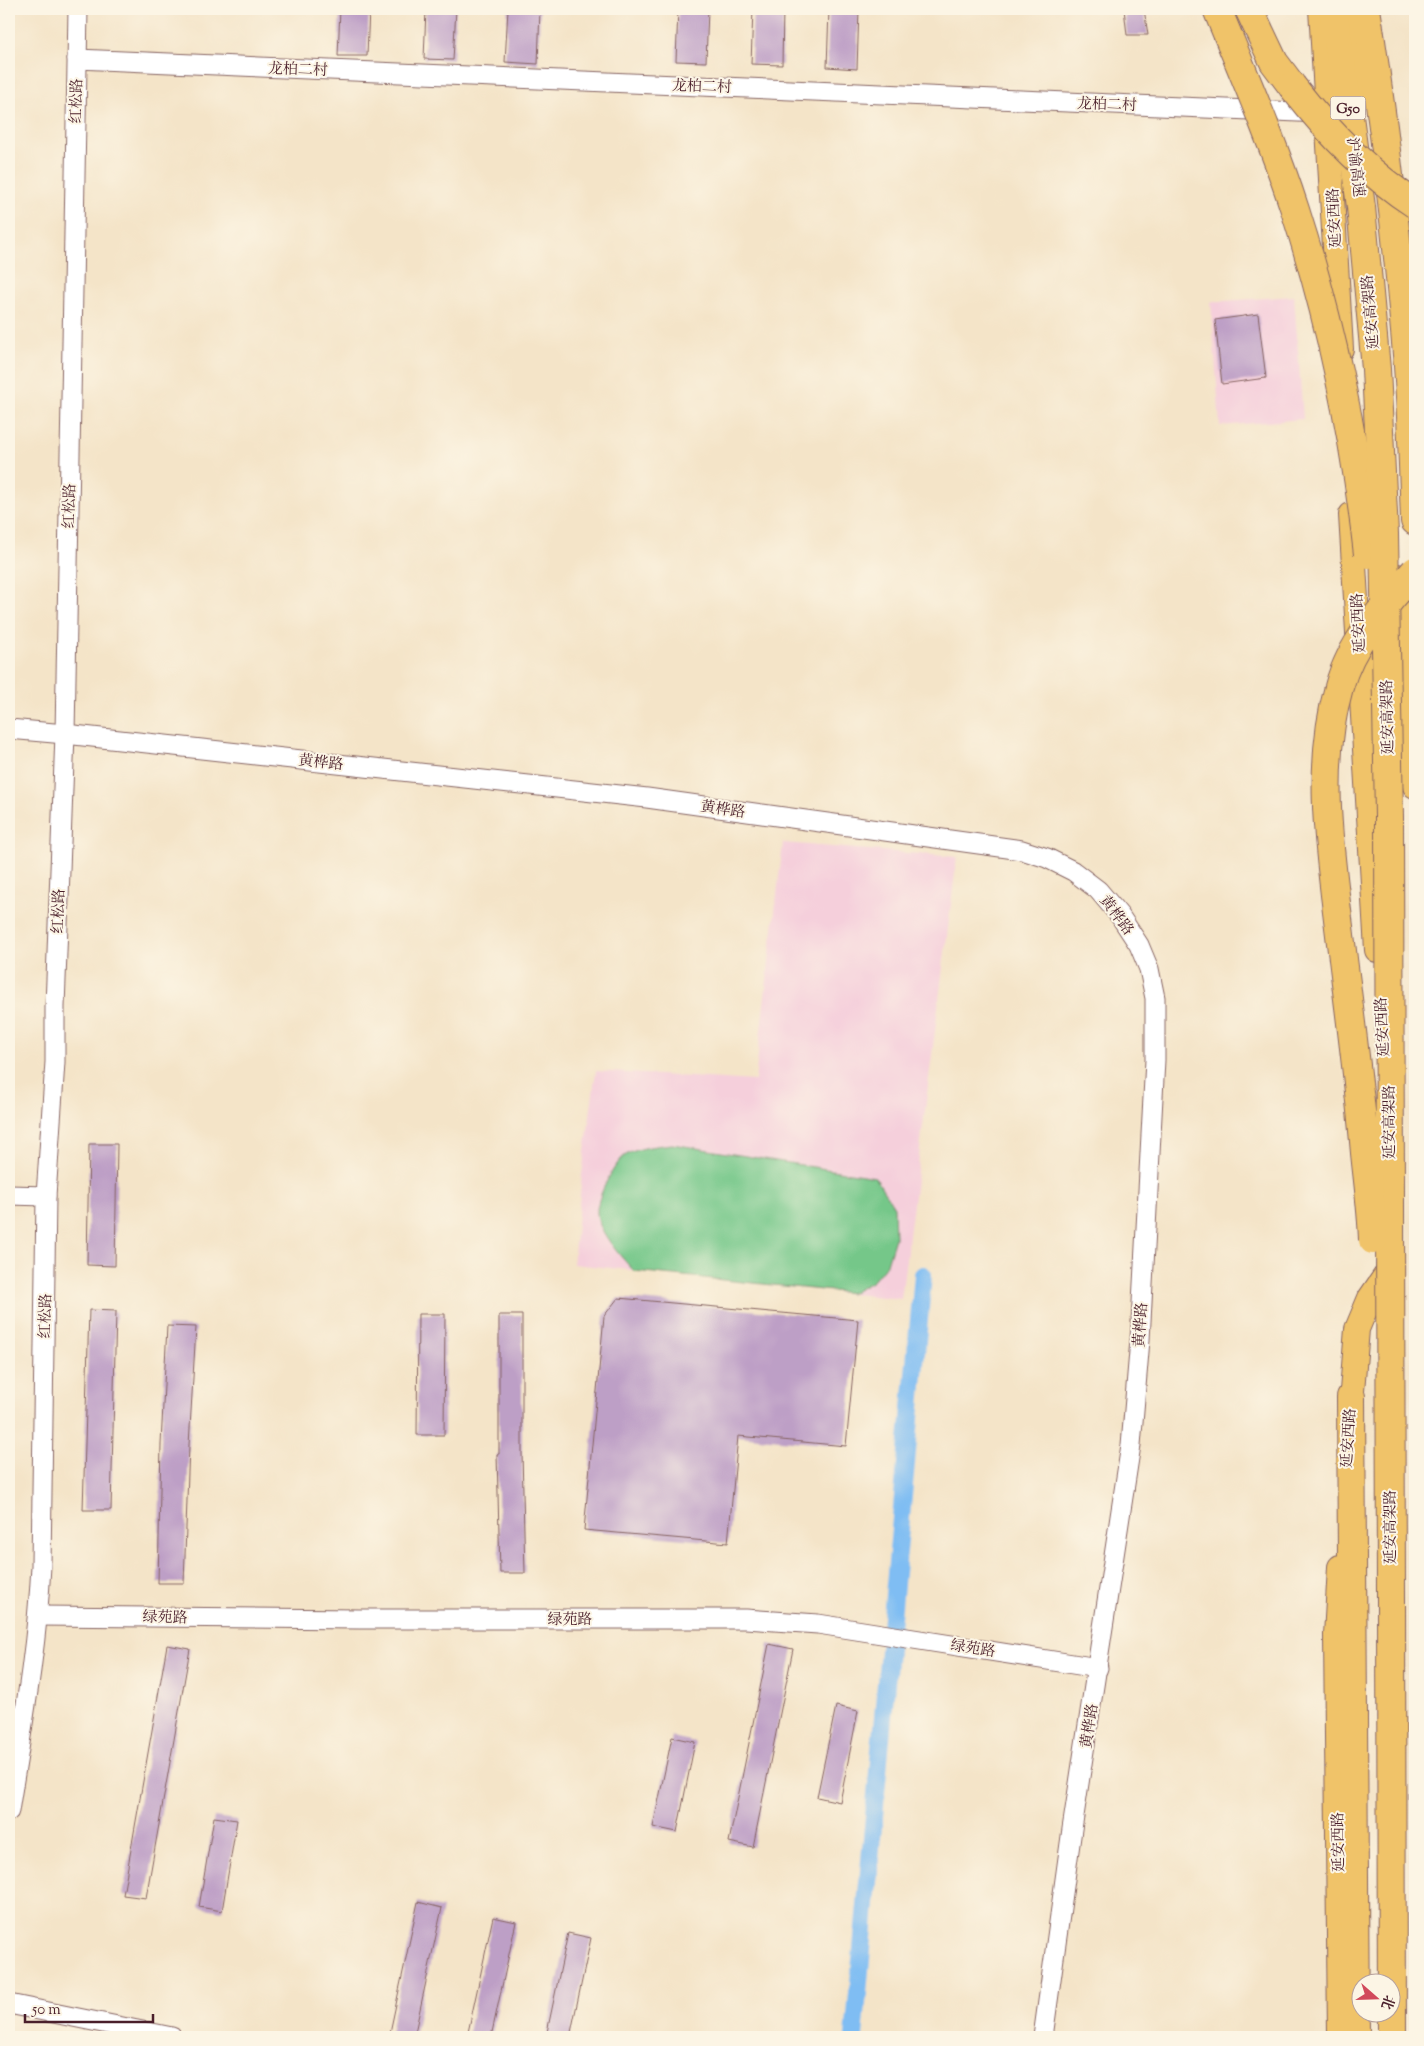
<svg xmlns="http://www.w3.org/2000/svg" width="1424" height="2046" font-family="'Sorts Mill Goudy','Noto Serif SC',serif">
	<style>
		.built { fill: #f5cfdb }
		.green { fill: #75c789; stroke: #60735a }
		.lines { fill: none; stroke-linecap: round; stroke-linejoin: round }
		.canal { stroke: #7fbdf3; stroke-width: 18 }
		.building { fill: #bd9fc6 }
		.minor-casing { stroke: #866462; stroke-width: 21 }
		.major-casing { stroke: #866462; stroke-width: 26 }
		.highway-casing { stroke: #866462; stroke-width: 30 }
		.minor { stroke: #fff; stroke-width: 19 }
		.major { stroke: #f0c369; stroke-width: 24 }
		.highway { stroke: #f0c369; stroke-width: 28 }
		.highway-bridge-casing { stroke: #866462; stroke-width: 30; stroke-linecap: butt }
		.highway-bridge { stroke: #f0c369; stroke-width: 28 }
		.labels { text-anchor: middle; stroke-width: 4; stroke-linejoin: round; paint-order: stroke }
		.shield { fill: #fcf5e5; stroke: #7f5f63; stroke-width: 1 }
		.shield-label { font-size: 14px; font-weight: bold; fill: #4a1f2b }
		.street-label { font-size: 15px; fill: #4a1f2b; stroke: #fcf5e5 }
	</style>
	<rect width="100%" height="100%" fill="#fcf5e5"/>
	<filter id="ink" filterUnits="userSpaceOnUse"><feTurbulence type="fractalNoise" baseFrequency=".02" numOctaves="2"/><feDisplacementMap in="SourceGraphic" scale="10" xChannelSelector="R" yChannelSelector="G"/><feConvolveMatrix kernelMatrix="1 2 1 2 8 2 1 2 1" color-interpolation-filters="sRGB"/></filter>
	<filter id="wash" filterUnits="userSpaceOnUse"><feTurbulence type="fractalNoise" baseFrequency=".0096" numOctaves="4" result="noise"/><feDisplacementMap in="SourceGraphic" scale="20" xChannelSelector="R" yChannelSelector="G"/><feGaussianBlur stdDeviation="1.12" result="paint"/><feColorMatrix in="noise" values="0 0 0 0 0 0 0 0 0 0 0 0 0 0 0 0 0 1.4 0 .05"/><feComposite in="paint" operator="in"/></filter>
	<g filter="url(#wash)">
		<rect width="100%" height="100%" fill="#f4e4c8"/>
		<g class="built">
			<polygon points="1294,296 1303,419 1220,426 1211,302"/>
			<polygon points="783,843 957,857 901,1299 573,1264 582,1174 596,1071 755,1081"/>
		</g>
		<path class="green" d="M 672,1144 L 875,1177 L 894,1207 L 895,1238 L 887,1264 L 873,1281 L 852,1293 L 634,1271 C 622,1258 597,1231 597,1212 C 596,1199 615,1161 626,1155 C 639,1147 657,1146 672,1144 Z"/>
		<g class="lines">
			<polyline class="canal" points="854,2037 923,1275"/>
		</g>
		<g id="blocks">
			<g class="building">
				<polygon points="340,9 369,9 367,56 338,56"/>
				<polygon points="426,9 456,9 453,60 424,59"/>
				<polygon points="508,9 540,9 538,64 505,62"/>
				<polygon points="678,9 708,9 706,62 676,61"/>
				<polygon points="753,9 783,9 782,65 751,64"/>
				<polygon points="829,9 859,9 857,69 827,67"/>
				<polygon points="1124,9 1144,9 1148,35 1127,35"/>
				<polygon points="1258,314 1266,378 1222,384 1215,320"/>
				<polygon points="89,1144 117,1144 115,1266 87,1265"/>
				<polygon points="618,1298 858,1320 846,1446 738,1436 728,1543 584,1530 604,1316"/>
				<polygon points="89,1310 116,1311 111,1510 83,1510"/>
				<polygon points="418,1314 445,1314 444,1435 417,1435"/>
				<polygon points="499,1315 522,1315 522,1453 525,1573 500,1573 497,1454 499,1454"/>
				<polygon points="167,1326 196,1327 189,1445 184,1583 158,1583 161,1444"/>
				<polygon points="769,1644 793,1649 753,1847 729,1842"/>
				<polygon points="167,1645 190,1649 146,1898 123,1895"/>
				<polygon points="836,1706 858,1711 840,1802 817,1797"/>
				<polygon points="672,1737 695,1742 677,1832 653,1827"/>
				<polygon points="214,1817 237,1820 222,1911 199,1907"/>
				<polygon points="418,1902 442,1908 414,2037 389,2037"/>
				<polygon points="493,1917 516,1922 491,2037 467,2037"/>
				<polygon points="568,1933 591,1938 570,2037 546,2037"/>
			</g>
		</g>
	</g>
	<g filter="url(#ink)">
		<use href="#blocks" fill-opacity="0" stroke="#866462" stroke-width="1"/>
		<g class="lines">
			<defs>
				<g id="minor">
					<polyline points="77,59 1320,113"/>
					<polyline points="9,729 65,734 647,798 1022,850 1047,858 1073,871 1098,890 1120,916 1139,945 1149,969 1155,998 1155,1060 1140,1340 1131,1445 1072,1829 1043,2037"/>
					<polyline points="9,1195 46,1196"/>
					<polyline points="39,1616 360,1619 746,1619 818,1624 1098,1668"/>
					<path d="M 9,1811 C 22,1729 37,1649 41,1566 L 46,1196 L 55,1062 L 55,1007 L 65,734 L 78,9"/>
					<polyline points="9,2004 172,2037"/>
				</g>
				<g id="major">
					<polyline points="1321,9 1341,349"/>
					<polyline points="1351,9 1357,90"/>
					<polyline points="1351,515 1377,950"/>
					<polyline points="1398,576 1415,786"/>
					<polyline points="1350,1416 1357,1329 1370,1298 1388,1272 1389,1261"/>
					<polyline points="1340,2037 1336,1635 1340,1567"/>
				</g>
				<g id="highway">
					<polyline points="1249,9 1274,62 1292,86"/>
					<polyline points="1333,9 1347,101 1361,207"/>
					<path d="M 1366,9 C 1385,127 1398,246 1408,366 C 1412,418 1413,469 1415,521"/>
					<polyline points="1351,1397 1355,2037"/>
					<polyline points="1391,1600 1392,2037"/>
				</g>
			</defs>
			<use href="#minor" class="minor-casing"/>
			<use href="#major" class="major-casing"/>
			<use href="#highway" class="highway-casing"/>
			<use href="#minor" class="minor"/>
			<use href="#major" class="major"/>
			<use href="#highway" class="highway"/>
			<defs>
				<g id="highway-bridge">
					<path d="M 1217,9 C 1244,75 1273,142 1295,210 C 1331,322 1355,437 1368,554"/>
					<path d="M 1292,86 C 1327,131 1367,173 1415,204"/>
					<polyline points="1361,207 1376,369 1384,534 1389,817 1391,1600"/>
					<path d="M 1373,1240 C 1372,1211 1368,1182 1365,1153 C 1359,1080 1349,1008 1340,935 C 1330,853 1316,768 1339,687 C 1351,642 1385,605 1415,571"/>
				</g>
			</defs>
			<use href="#highway-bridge" class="highway-bridge-casing"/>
			<use href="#highway-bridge" class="highway-bridge"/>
		</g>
	</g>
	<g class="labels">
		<rect class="shield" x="1330.5" y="96.5" width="35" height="23" rx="4"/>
		<g class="shield-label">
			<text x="1348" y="113">G50</text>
		</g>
		<g class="street-label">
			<text transform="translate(298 69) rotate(2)" y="5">龙柏二村</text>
			<text transform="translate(702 86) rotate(2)" y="5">龙柏二村</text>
			<text transform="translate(76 101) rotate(-89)" y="5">红松路</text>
			<text transform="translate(1107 104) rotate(2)" y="5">龙柏二村</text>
			<text transform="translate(1356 167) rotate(83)" y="5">沪渝高速</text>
			<text transform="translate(1334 218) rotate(-93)" y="5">延安西路</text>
			<text transform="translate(1370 312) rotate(-95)" y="5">延安高架路</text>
			<text transform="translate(69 506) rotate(-89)" y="5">红松路</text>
			<text transform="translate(1358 623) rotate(-93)" y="5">延安西路</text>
			<text transform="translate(1387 717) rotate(-91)" y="5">延安高架路</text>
			<text transform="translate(321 762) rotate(6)" y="5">黄桦路</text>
			<text transform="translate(723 809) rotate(8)" y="5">黄桦路</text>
			<text transform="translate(58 911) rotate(-88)" y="5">红松路</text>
			<text transform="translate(1117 915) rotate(53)" y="5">黄桦路</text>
			<text transform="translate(1382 1027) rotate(-93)" y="5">延安西路</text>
			<text transform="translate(1389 1122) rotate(-90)" y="5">延安高架路</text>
			<text transform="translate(45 1316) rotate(-89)" y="5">红松路</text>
			<text transform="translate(1140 1325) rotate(-86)" y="5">黄桦路</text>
			<text transform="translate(1348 1438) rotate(-86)" y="5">延安西路</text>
			<text transform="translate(1390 1527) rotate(-90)" y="5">延安高架路</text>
			<text transform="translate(165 1617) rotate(1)" y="5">绿苑路</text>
			<text x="570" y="1624">绿苑路</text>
			<text transform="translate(973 1648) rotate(9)" y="5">绿苑路</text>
			<text transform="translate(1089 1726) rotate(-81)" y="5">黄桦路</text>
			<text transform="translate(1338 1842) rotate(-91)" y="5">延安西路</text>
		</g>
	</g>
	<rect width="1424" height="2046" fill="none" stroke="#fcf5e5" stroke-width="30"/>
	<g transform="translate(1376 1998) rotate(110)"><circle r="24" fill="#fcf5e5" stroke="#b59f9b"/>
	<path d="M0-4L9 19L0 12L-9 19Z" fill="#d1495b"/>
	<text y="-8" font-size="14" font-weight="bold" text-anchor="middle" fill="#4a1f2b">北</text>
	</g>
	<path d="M25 2014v8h128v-8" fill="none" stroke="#4a1f2b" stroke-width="2.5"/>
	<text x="32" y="2014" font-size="15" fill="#4a1f2b" stroke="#fcf5e5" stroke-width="4" paint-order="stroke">50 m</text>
</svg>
